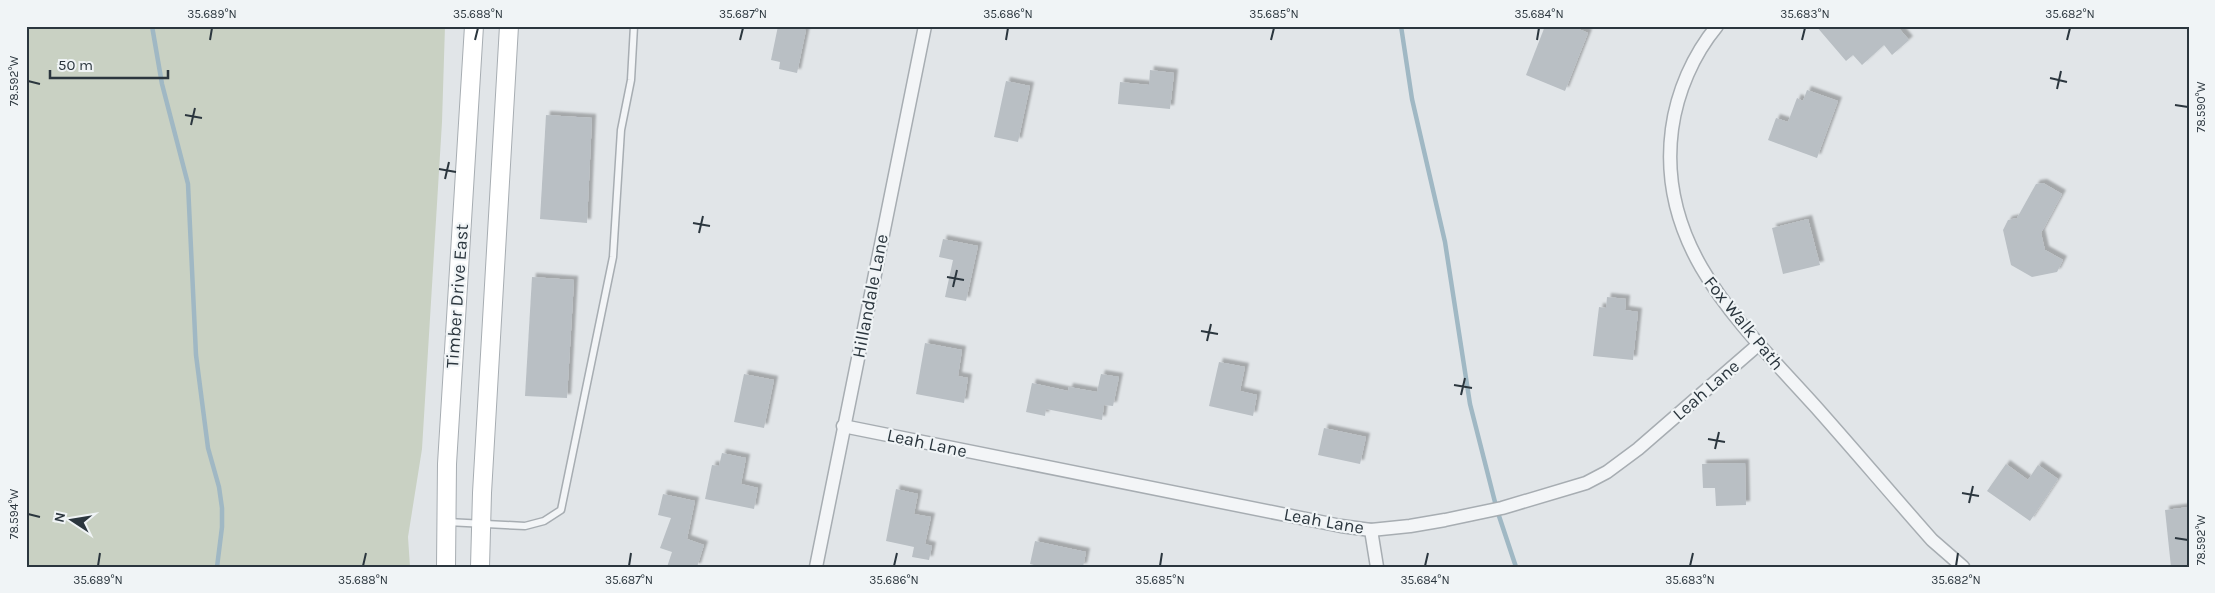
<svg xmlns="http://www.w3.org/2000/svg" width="2215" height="593" font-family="Karla,sans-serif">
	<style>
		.green { fill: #c9d1c3 }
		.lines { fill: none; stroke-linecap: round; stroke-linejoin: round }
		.stream { stroke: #a0b8c4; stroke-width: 4.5 }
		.building { fill: #b9bfc4; filter: url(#shadow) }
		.service-casing { stroke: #a7adb2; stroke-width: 9 }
		.minor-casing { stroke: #a7adb2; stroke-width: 15 }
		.secondary-casing { stroke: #a7adb2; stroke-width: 20 }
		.service { stroke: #f3f5f7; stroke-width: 6 }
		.minor { stroke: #f3f5f7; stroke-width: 12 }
		.secondary { stroke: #fff; stroke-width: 18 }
		.ticks { fill: none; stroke: #2b363e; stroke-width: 2 }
		.labels { text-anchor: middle; stroke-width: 4.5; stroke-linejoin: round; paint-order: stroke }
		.street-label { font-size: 18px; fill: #2b363e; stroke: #f0f4f6 }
		.neatline { fill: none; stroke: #2b363e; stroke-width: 2 }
		.ticks-label { font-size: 12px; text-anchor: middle; fill: #2b363e }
	</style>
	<defs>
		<filter id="shadow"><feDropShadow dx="4" dy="-4" stdDeviation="1" flood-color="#0004"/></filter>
	</defs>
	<rect width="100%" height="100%" fill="#e1e5e8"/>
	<polygon class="green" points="26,26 445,26 442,122 422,449 408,537 410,567 26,567"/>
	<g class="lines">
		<g class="stream">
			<polyline points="152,26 162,84 188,184 196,355 208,448 219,487 222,508 222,527 217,567"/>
			<polyline points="1401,26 1412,99 1445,242 1470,404 1497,510 1516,567"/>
		</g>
	</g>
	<g class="building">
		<polygon points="778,26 806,30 797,73 779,69 780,62 771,60"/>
		<polygon points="1545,26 1572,26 1588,33 1565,91 1526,75"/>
		<polygon points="1816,26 1897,26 1909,40 1892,55 1884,45 1862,65 1853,55 1846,61"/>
		<polygon points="1150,70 1174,73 1170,109 1118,104 1120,82 1149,85"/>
		<polygon points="1006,81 1030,86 1018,142 994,137"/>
		<polygon points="1807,90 1838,101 1817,158 1768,140 1776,118 1788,122 1797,98 1803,101"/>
		<polygon points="546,115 592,118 587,223 540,219"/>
		<polygon points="2043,183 2062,194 2041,233 2045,250 2063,260 2057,272 2032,277 2011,265 2003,230 2008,220 2017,218 2036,184"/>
		<polygon points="1808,219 1820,265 1783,274 1772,228"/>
		<polygon points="943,239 978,246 966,301 945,297 953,260 939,257"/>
		<polygon points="532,277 574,280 567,398 525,396"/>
		<polygon points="1607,297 1626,299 1625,310 1638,312 1633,360 1593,356 1599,307 1606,308"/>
		<polygon points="925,343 962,350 958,376 968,378 964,403 916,394"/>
		<polygon points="1219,362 1245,367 1240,391 1257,395 1253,416 1209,406"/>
		<polygon points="744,374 774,380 764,428 734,422"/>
		<polygon points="1101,374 1119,377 1113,406 1104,405 1102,420 1046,409 1045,416 1026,412 1032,383 1068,391 1069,387 1097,392"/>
		<polygon points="1324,428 1366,437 1360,464 1318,455"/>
		<polygon points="722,453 746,458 741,484 758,488 754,509 705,499 712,465 719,466"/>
		<polygon points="1745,463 1746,505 1716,506 1715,488 1703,488 1702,464"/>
		<polygon points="2006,464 2028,480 2038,465 2058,479 2030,521 1987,491"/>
		<polygon points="896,489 918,494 914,514 931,517 925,544 932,546 929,560 912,557 914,547 886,541"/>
		<polygon points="663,494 695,501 687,539 704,545 697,567 667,567 672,552 660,548 671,518 658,515"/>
		<polygon points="2189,507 2189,567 2171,567 2165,510"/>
		<polygon points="1035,541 1086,552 1083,567 1042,567 1030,564"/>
	</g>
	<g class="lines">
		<defs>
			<polyline id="service" points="447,522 525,526 544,521 561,510 613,257 621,130 631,80 634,26"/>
			<g id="minor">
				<path d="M 1717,26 C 1693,55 1677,92 1672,129 C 1656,248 1742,325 1815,406 C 1855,451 1893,496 1932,540 L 1963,567"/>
				<polyline points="843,426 1341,526 1371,530 1410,526 1445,520 1502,508 1586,483 1607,472 1638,449 1759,344"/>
				<polyline points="1371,530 1377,567"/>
				<polyline points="816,567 925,26"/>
			</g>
			<g id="secondary">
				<polyline points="446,567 447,464 474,26"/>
				<polyline points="480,567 482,493 509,26"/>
			</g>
		</defs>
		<use href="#service" class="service-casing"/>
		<use href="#minor" class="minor-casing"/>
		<use href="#secondary" class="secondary-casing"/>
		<use href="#service" class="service"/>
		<use href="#minor" class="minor"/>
		<use href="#secondary" class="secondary"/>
	</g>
	<path class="ticks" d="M 210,40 L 212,28M 475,40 L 478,28M 740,40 L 743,28M 1006,40 L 1008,28M 1271,40 L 1274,28M 1537,40 L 1539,28M 1802,40 L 1805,28M 2067,40 L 2070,28M 2050,78 L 2067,82M 28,81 L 40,84M 2057,89 L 2061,71M 2175,105 L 2188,107M 185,115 L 202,118M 191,125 L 195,108M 439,169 L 456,172M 445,179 L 449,162M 693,223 L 710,226M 699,233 L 703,216M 947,277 L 964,280M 953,287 L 957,270M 1201,331 L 1218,334M 1207,341 L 1211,324M 1454,385 L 1472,388M 1461,395 L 1465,378M 1708,439 L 1725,442M 1715,449 L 1719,432M 1962,493 L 1979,496M 1969,503 L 1973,486M 28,514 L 40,517M 2175,538 L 2188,540M 98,566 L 100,553M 363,566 L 366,553M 629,566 L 631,553M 894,566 L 897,553M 1160,566 L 1162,553M 1425,566 L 1428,553M 1690,566 L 1693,553M 1956,566 L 1958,553"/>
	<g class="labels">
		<g class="street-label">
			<text transform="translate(457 296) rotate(-86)" y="6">Timber Drive East</text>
			<text transform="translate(870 296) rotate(-79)" y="6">Hillandale Lane</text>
			<text transform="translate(1744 323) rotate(51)" y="6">Fox Walk Path</text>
			<text transform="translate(1706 390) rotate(-41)" y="6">Leah Lane</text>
			<text transform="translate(927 443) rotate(12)" y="6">Leah Lane</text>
			<text transform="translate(1324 521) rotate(10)" y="6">Leah Lane</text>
		</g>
	</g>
	<rect width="2215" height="593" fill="none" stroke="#f0f4f6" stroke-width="55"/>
	<g transform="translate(72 520) rotate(282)" stroke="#f0f4f6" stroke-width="4" paint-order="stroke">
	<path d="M0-4L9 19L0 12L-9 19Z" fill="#2b363e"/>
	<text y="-8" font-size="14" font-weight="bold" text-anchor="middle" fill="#2b363e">N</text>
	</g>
	<path d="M50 70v8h118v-8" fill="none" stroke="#2b363e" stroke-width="2.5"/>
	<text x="58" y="70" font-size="15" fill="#2b363e" stroke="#f0f4f6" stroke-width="4" paint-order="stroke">50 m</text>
	<rect x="28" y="28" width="2160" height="538" class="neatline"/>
	<g class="ticks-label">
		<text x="212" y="18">35.689°N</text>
		<text x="478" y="18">35.688°N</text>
		<text x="743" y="18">35.687°N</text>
		<text x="1008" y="18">35.686°N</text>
		<text x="1274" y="18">35.685°N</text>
		<text x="1539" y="18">35.684°N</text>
		<text x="1805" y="18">35.683°N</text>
		<text x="2070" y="18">35.682°N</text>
		<text transform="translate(14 81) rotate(-90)" y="4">78.592°W</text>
		<text transform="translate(2201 107) rotate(-90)" y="4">78.590°W</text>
		<text transform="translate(14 514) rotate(-90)" y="4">78.594°W</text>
		<text transform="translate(2201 540) rotate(-90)" y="4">78.592°W</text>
		<text x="98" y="584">35.689°N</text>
		<text x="363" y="584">35.688°N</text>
		<text x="629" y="584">35.687°N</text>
		<text x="894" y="584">35.686°N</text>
		<text x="1160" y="584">35.685°N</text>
		<text x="1425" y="584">35.684°N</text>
		<text x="1690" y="584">35.683°N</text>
		<text x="1956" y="584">35.682°N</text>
	</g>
</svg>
